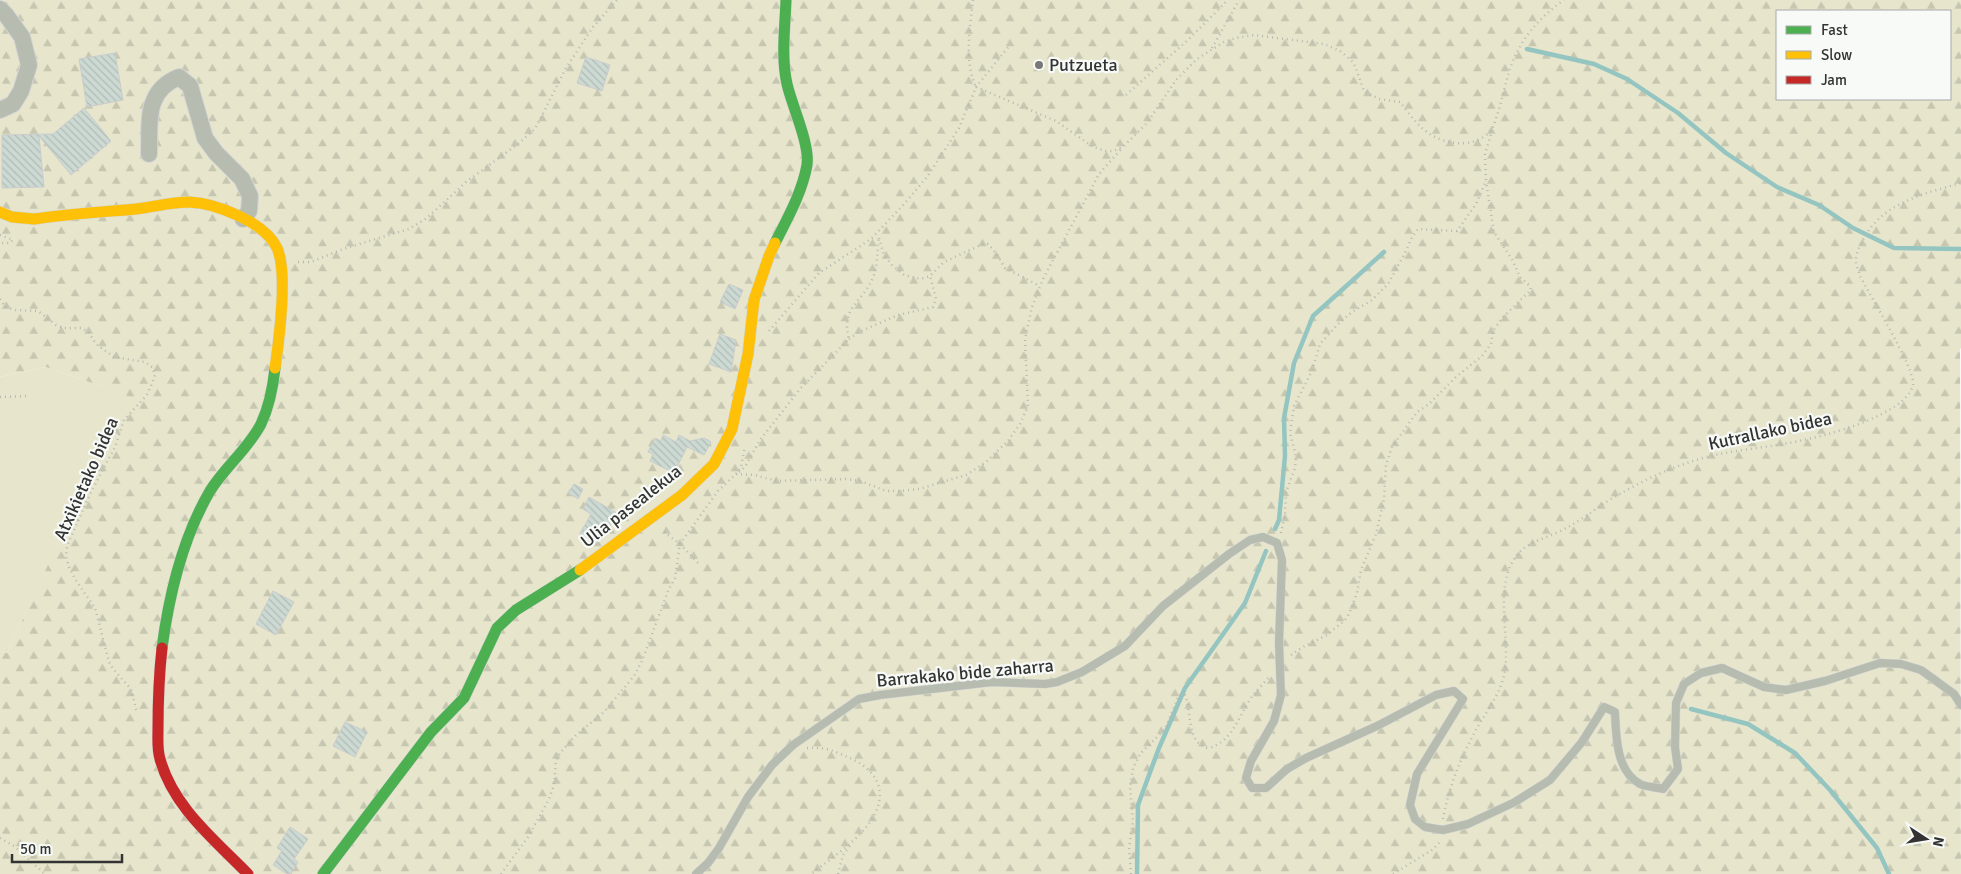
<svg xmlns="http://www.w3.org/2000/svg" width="1961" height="874" font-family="Signika,sans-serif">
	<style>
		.green { fill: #e7e6cd }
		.forest { fill: url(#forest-firs); fill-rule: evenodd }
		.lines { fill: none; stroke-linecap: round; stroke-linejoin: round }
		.stream { stroke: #94c5c1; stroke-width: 4.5 }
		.building { fill: url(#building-back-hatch); stroke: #cbcccb }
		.lane-casing { stroke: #d4d5d4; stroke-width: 9 }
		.street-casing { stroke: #d4d5d4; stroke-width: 18 }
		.fast-casing { stroke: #d4d5d4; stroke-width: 12 }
		.slow-casing { stroke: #d4d5d4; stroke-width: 12 }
		.jam-casing { stroke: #d4d5d4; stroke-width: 12 }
		.path { stroke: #b6b9b1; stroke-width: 2.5; stroke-dasharray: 1 4; stroke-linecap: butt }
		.lane { stroke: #b7bcb0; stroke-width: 8 }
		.street { stroke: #b7bcb0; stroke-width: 16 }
		.fast { stroke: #4caf50; stroke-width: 11 }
		.slow { stroke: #ffc107; stroke-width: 11 }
		.jam { stroke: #c62828; stroke-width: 11 }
		.poi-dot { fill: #777877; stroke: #f7faf7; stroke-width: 2 }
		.labels { text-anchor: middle; stroke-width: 4.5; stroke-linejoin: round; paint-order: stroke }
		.poi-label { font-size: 18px; fill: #323332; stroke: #f7faf7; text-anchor: start }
		.street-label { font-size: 18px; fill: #323332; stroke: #f7faf7 }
	</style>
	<defs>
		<pattern id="forest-firs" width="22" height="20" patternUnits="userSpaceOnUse" patternTransform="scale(1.25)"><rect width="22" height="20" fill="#e7e6cd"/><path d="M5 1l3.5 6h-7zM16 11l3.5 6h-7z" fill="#c7c6b0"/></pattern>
		<pattern id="building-back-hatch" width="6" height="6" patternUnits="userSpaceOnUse" patternTransform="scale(1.25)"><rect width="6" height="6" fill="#cddad4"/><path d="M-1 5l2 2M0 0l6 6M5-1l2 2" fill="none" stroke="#b0bcb6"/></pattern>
	</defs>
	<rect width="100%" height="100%" fill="#f8f9f8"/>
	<polygon class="green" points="46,367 128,395 7,653 0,651 0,377"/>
	<path class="forest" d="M 0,0 L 1961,0 L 1961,348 L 1960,349 L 1961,874 L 0,874 L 0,651 L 7,653 L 127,395 L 46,367 L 0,377 ZM 1777,11 L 1950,11 L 1950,99 L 1777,99 Z"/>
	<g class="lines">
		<g class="stream">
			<polyline points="1527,49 1594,64 1627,79 1678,113 1726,153 1777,187 1819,205 1853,228 1894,248 1961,249"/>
			<polyline points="1275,529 1279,520 1285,456 1284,418 1294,363 1313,316 1384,252"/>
			<polyline points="1691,709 1748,724 1795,753 1830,790 1877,848 1889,874"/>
			<polyline points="1137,874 1138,805 1159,748 1185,688 1245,603 1266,551"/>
		</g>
	</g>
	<g class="building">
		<polygon points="115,53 123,100 87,107 79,59"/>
		<polygon points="586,57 610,65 602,91 577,83"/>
		<polygon points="84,108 111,141 71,175 39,136 44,187 2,188 2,135 53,134"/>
		<polygon points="729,284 743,290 735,309 720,302"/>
		<polygon points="720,334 736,340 731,372 709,364"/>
		<polygon points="663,435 676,442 679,435 690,441 704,438 711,442 704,455 687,447 674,473 650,461 653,454 648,452 655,438 661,441"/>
		<polygon points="574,484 583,489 578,499 568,493"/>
		<polygon points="589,497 617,513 603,538 596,543 580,534 591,514 583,509"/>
		<polygon points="273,591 294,602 276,635 256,624"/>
		<polygon points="345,722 367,732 355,757 333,746"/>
		<polygon points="290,827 308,839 294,859 298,862 291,874 287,874 273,865 282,851 277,848"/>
	</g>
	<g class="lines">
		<defs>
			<path id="lane" d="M 696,874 L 708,863 L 719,848 L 748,797 L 772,765 L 793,745 L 859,699 L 880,695 L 992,682 L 1045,684 L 1057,682 L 1082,672 L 1125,646 L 1163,606 L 1229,554 L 1250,540 L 1263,537 L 1277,543 L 1282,560 L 1279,643 L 1281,695 L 1274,721 L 1251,761 L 1246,778 L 1252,788 L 1266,788 L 1287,769 L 1306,758 L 1377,726 L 1436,695 L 1454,691 L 1463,699 L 1417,774 L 1410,805 L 1415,819 L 1425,827 L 1443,830 L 1468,824 L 1515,802 L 1550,780 L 1582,742 L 1604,707 L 1615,712 C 1616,736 1616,771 1640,784 C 1646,787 1656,787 1663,789 L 1678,769 L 1675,747 L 1676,703 L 1684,684 L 1701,673 L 1722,668 L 1764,687 L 1786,690 L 1825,681 L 1880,663 L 1901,664 L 1921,670 L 1954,694 L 1961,705"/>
			<g id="street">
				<polyline points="0,9 6,15 22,37 29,65 21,91 13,104 0,110"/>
				<path d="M 149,154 C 150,123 144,91 179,77 L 190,86 L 205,138 L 216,153 L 242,179 L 250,196 L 249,211 L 243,219"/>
			</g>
			<g id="fast">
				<path d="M 775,243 C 787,219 802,193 807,165 C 810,144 792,106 787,84 C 781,57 785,28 786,0"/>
				<path d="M 162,648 C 169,595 183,537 210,491 C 225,467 248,449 261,424 C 269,407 273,387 275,368"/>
				<polyline points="323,874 431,732 464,698 497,628 516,610 580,570"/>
			</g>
			<g id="slow">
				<path d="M 0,212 L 12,217 L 34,219 C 68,214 102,212 136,209 C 154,207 171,202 189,202 C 215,203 265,222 277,248 C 288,272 279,340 275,368"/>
				<polyline points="580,570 682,495 714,464 732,429 748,354 754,300 769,256 775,243"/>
			</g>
			<path id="jam" d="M 162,648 C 159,675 158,701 158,729 C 158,739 157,749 160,759 C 173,807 215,840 248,874"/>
		</defs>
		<use href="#lane" class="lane-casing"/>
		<use href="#street" class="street-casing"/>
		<use href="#fast" class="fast-casing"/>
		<use href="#slow" class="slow-casing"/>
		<use href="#jam" class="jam-casing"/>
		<g class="path">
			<path d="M 973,0 C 970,27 964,62 976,87"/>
			<polyline points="1212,48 1239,0"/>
			<path d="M 976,87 L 1056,121 L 1093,147 L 1106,151 L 1113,151 L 1123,147 L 1147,123 L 1176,80 L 1197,59 L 1224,42 L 1236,38 L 1254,35 L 1324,44 L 1340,51 L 1351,60 L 1355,66 L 1364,91 L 1379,99 L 1400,102 C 1407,111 1414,121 1423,129 C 1442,145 1472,150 1491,131 C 1500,112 1503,91 1509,72 C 1518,42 1538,18 1564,0"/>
			<polyline points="1126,95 1189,39 1228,0"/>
			<polyline points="0,235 13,240 10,243 0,243"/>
			<polyline points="879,238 884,255 892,265 904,275 921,279 930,276 944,262 983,244 988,244 996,253 1005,268 1040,286"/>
			<polyline points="298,262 311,262 343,249 409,229 427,218 466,182 518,144 535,129 566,68 593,27 617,0"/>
			<polyline points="0,299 5,307 16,310 38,311 56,325 64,328 82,328 89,333 96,344 114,357 145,362 152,367 155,375 151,386 146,396 124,420 115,447 90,494 67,546 66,557 69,567 75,579 95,608 109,662 114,670 131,689 136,709 139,713"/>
			<polyline points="769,331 819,273 871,239 905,203 927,177 959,128 976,87 1010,45"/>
			<polyline points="849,339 859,332 898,315 933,307 936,299 930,276"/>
			<polyline points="0,397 28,396"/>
			<path d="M 739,472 L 745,467 L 760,440 L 800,389 L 849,339 C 840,305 864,303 874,275 C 878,263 877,249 879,236"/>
			<polyline points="736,474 755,475 776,481 846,479 861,481 886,491 900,491 919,489 966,475 986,462 1008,441 1020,424 1028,406 1025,339 1032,307 1043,279 1099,174 1122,148"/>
			<polyline points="664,532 680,544 699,564"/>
			<polyline points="1281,533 1285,515 1286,492 1295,468 1296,456 1290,433 1294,406 1312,371 1320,344 1337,325 1352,312 1372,300 1388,284 1405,253 1412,237 1418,229 1457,231 1476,204 1486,181 1485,154 1492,131"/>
			<polyline points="1291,655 1303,647 1327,635 1345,620 1349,614 1357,593 1361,570 1376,534 1384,499 1386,465 1392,447 1417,412 1429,404 1457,376 1482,356 1491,344 1493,331 1503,317 1531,290 1530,286 1520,277 1513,261 1494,232 1486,181"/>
			<path d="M 807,748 C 827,746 841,754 858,762 C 866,767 875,775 878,784 C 890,822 836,854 811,874"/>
			<path d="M 1443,819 C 1449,786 1461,757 1477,728 C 1487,711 1499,695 1504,676 C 1512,641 1492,586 1517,555 C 1529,540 1552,537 1568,527 C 1583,519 1596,508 1611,499 C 1635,485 1660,472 1687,463 C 1723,450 1761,449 1799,441 C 1825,436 1906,415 1913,385 C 1916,370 1869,294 1860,276 C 1859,271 1856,266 1856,261 C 1856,252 1861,243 1865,236 C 1885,202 1926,193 1961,183"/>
			<polyline points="0,838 14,846 45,874"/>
			<polyline points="501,874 528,837 549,799 554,785 556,761 560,753 576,735 603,713 634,676 642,661 668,591 675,578 680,544 718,491 736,474 741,467 745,446"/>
			<polyline points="838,874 843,855 852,843"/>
			<path d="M 1131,874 L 1129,848 L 1133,821 L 1130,788 L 1133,768 L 1140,754 L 1165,729 L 1179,695 L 1185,695 C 1192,710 1186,745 1209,748 C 1233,741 1238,717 1251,698 C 1257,690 1264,683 1270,676"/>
			<polyline points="1393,874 1432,850 1441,841"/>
		</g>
		<use href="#lane" class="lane"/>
		<use href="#street" class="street"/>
		<use href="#fast" class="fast"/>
		<use href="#slow" class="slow"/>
		<use href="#jam" class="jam"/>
	</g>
	<circle class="poi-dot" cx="1039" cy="65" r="5"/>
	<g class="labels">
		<g class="poi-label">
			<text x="1049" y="71">Putzueta</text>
		</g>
		<g class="street-label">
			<text transform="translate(1770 431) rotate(-12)" y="6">Kutrallako bidea</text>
			<text transform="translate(86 479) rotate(-66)" y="6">Atxikietako bidea</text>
			<text transform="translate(631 506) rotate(-38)" y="6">Ulia pasealekua</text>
			<text transform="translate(965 673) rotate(-5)" y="6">Barrakako bide zaharra</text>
		</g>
	</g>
	<rect x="1776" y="10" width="175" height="90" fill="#f7faf7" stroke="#a8aaa8"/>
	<rect x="1786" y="26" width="25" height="8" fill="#4caf50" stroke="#a8aaa8"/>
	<text x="1821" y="35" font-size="15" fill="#323332">Fast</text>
	<rect x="1786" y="51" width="25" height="8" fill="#ffc107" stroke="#a8aaa8"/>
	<text x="1821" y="60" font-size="15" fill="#323332">Slow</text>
	<rect x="1786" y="76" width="25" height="8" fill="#c62828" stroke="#a8aaa8"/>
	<text x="1821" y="85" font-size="15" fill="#323332">Jam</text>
	<g transform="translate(1926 839) rotate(102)" stroke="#f7faf7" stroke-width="4" paint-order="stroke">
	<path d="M0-4L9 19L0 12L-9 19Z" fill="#323332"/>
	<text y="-8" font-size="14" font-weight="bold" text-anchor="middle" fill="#323332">N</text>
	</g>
	<path d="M12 854v8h110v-8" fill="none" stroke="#323332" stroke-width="2.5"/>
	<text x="20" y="854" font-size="15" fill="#323332" stroke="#f7faf7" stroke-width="4" paint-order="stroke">50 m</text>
</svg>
